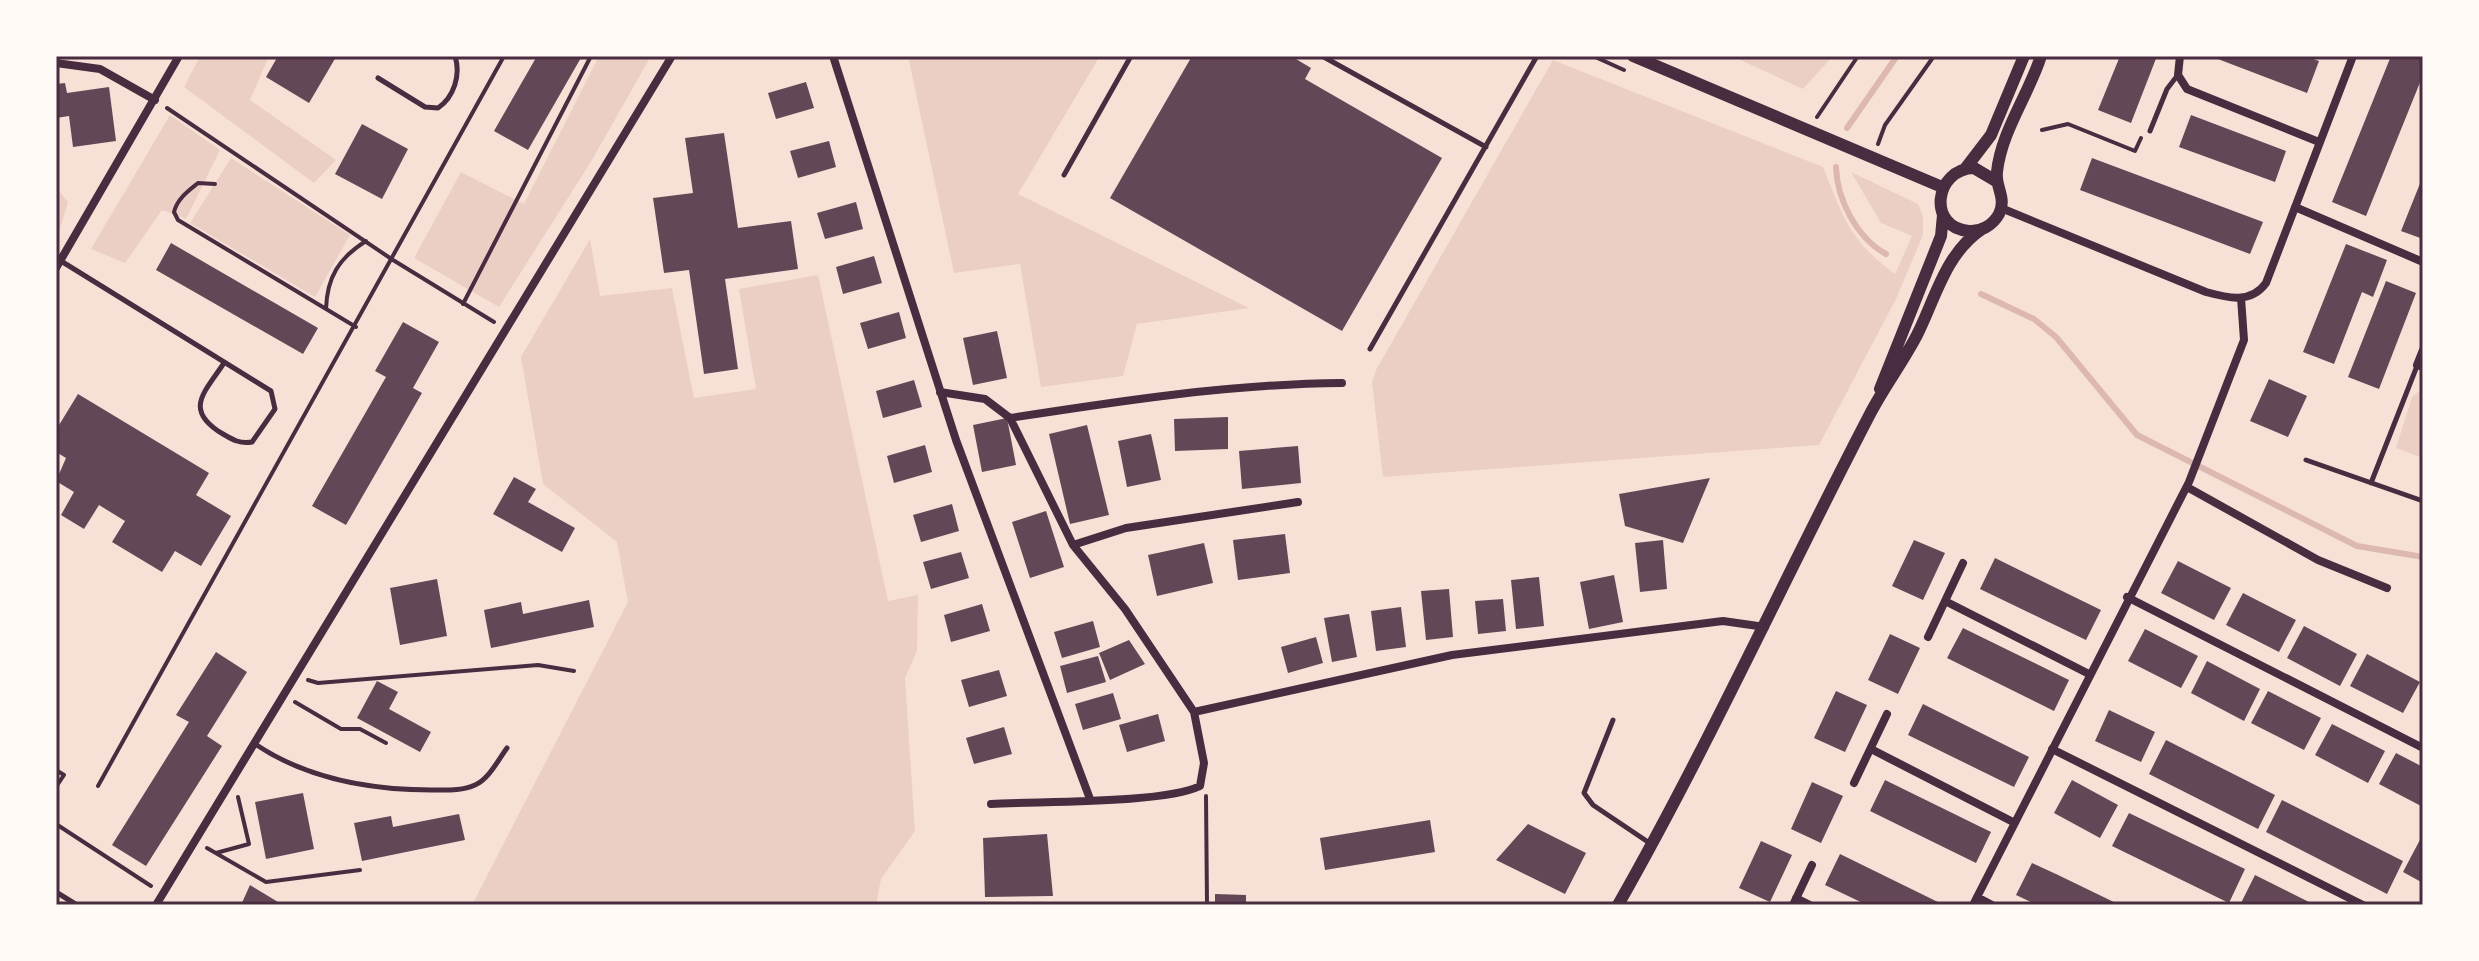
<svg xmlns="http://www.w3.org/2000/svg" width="2479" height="961" font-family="'Alegreya Sans',sans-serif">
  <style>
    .green { fill: #ebcfc5 }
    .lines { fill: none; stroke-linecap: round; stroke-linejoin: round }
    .stream { stroke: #dcb8b0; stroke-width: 6 }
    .building { fill: #644757 }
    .path { stroke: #4a2c40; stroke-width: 4 }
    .service { stroke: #4a2c40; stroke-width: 5 }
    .minor { stroke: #4a2c40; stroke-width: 8 }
    .tertiary { stroke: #4a2c40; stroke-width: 12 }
    .neatline { fill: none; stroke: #4a2c40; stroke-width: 3 }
  </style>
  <rect width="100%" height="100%" fill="#f7e1d7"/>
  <!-- green -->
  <path class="green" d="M200,56H269L250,100L336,160L314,183L184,87Z
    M599,56H651L592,160L499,307L414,258L461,172L524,204Z
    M908,56H1100L1018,194L1249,308L1137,324L1123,376L1041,387L1020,264L954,273Z
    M1732,56H1833L1803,89Z
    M1553,60L1823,167C1843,217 1850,241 1895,274L1912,236L1881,223L1851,172L1918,204L1923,216V235L1896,299L1819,445L1383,477L1372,382L1376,370Z
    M170,115L220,150L186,219L162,210L125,263L91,249Z
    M231,158L350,235L315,297L190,223Z
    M56,187L68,202L58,236H56Z
    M590,239L600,296L672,288L694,398L756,389L739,289L818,275L888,601L918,595L917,651L905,678L915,831L881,879L876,905H472L628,602L617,542L543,484L521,357Z
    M2423,388V458L2396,448L2412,397Z"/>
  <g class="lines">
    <!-- stream -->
    <path class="stream" d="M1847,128L1897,56
      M1836,167C1837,200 1857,238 1886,254
      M1981,294L2034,319L2056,337L2137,435L2357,546L2423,557"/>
  </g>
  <!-- building -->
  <path class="building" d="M278,56H334L336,57L309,103L266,77Z
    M537,56H582L528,150L494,131Z
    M1192,56H1291L1311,68L1305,79L1442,158L1342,331L1110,198Z
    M2120,56H2157L2131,123L2098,110Z
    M2210,56H2305L2319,61L2307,93Z
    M2391,56H2423V75L2366,216L2332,202Z
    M806,82L814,108L776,119L768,93Z
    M65,83L67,93L109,87L116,141L73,147L69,116L56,118V84Z
    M2191,115L2286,151L2275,182L2179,147Z
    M362,124L408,149L382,199L335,174Z
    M724,133L738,228L791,221L798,269L725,279L738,369L704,374L689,270L664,273L653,198L693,193L685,138Z
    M829,141L836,167L798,178L790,151Z
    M2092,158L2263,222L2250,254L2080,190Z
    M2423,176V239L2401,231Z
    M856,202L863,229L825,239L817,213Z
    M171,243L318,328L303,354L156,270Z
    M2346,244L2387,260L2373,297L2362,292L2334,364L2303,352Z
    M874,256L882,283L843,294L836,267Z
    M2386,281L2416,293L2379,389L2348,377Z
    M899,312L906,338L868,349L860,323Z
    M403,322L439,342L413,388L422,393L346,525L312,506L386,377L375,371Z
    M997,331L1007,378L973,385L963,338Z
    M2269,379L2307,396L2288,437L2250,421Z
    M914,380L922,407L883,418L876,391Z
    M78,394L209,473L196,495L231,516L201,566L175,551L162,572L112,542L125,521L99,505L84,529L61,515L74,492L56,481L66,458L56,452V430Z
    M1228,417V449L1175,451L1174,419Z
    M1007,418L1016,465L982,472L973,425Z
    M1087,425L1109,515L1070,524L1049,434Z
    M1151,434L1161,480L1127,487L1118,441Z
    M925,445L932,472L894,483L887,456Z
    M1298,446L1301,483L1242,489L1239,451Z
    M514,477L536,489L528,502L575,528L562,552L493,514Z
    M1710,478L1683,543L1625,526L1619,494Z
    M952,504L959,531L921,542L913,515Z
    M1046,511L1064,567L1030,578L1012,522Z
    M1285,534L1290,573L1238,580L1233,540Z
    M1663,540L1667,589L1640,592L1635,543Z
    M1914,540L1945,553L1923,600L1892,586Z
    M1204,543L1213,583L1157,596L1148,555Z
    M961,552L969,578L931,589L923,562Z
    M1995,558L2101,610L2086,640L1980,589Z
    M2178,561L2231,588L2214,620L2161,593Z
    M1614,575L1623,622L1589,629L1580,582Z
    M1539,577L1544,626L1516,629L1511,580Z
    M437,579L447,636L400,645L390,588Z
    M1449,589L1453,637L1426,640L1421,591Z
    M2243,593L2296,620L2279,652L2226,625Z
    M1503,599L1506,631L1478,634L1475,601Z
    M589,600L594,627L491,648L484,610L521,602L523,614Z
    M982,604L990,631L951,642L944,615Z
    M1401,607L1406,647L1376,651L1371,611Z
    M1349,614L1357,657L1332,662L1324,618Z
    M1093,621L1100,647L1062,658L1054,632Z
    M2304,626L2357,654L2340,686L2287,658Z
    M1963,628L2069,680L2054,711L1947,658Z
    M2145,629L2198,656L2181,688L2128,661Z
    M1890,634L1920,648L1898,694L1868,680Z
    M1316,637L1323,663L1288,673L1281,647Z
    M1129,640L1145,664L1110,680L1099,653Z
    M216,652L247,672L207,736L222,746L146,866L112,845L189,722L176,715Z
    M2367,654L2420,682L2403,713L2350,686Z
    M1098,656L1106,682L1067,693L1060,666Z
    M2207,661L2260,689L2244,721L2191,693Z
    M999,670L1007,696L969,707L961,680Z
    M377,681L398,692L389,709L431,732L420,752L357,718Z
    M1836,691L1867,705L1845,752L1814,738Z
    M2268,691L2321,718L2304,750L2251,723Z
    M1113,693L1121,719L1083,730L1075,704Z
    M1923,704L2029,757L2014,787L1908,735Z
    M2109,710L2155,732L2141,762L2095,741Z
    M1158,714L1165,741L1127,752L1119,725Z
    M2332,724L2385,751L2368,783L2315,755Z
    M1004,727L1012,754L974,764L966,738Z
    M2166,740L2275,795L2258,829L2149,774Z
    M2396,753L2423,767V807L2379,784Z
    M1885,780L1991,832L1976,863L1870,811Z
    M2072,780L2118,805L2100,838L2054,813Z
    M1812,782L1843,796L1821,843L1791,829Z
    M303,793L314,849L266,859L255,802Z
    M2282,800L2403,861L2387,894L2266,832Z
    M2129,813L2245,869L2229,903L2112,846Z
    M459,814L465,840L362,861L354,823L391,816L393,827Z
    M1430,820L1435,852L1325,870L1320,838Z
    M1528,824L1586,853L1565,894L1496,860Z
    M1047,834L1053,896L985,897L983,838Z
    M2423,834V883L2403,872Z
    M1761,841L1792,855L1770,902L1739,888Z
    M1840,854L1944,905H1867L1825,885Z
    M2032,863L2056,874L2120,905H2037L2016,895Z
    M2255,875L2315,905H2240Z
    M250,885L278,902L277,905H241Z
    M1215,894L1246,895V905H1215Z"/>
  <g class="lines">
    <!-- path -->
    <path class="path" d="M1593,56L1624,70
      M167,108L393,260L494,322
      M1817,117L1858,56
      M2042,130L2068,124L2135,151L2141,138
      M1878,144L1885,125L1934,56
      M215,184L198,183C188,191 177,199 174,212L178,220L356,327
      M463,304L591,56
      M326,309C327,277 339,258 366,241
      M308,680L318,683L538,665L574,671
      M295,702L341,729H360L386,743
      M56,770L64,775L56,787
      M98,786L504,56
      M1206,796L1207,905
      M56,824L151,886
      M207,848L266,882L360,870
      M216,853L249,844L238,797"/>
    <!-- service -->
    <path class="service" d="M1322,56L1486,147
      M378,78L425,107L438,108C454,97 461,75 455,56
      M2150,131L2167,89L2177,76
      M1064,175L1131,56
      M61,261L271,391L275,409L252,442C240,444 233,440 223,434C183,410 204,393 224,363
      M1370,349L1537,56
      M2306,460L2423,501
      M2371,483L2417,366
      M1613,720L1584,793L1593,805L1651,844
      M255,744C307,779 371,790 432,790C447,790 462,791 475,785C489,779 498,760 507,748
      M56,892L77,905"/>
    <!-- minor -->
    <path class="minor" d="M833,56L956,440L1090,799
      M2180,56L2178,75L2187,89L2319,142
      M56,63L100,69L155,100
      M2295,207L2423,262
      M2001,208L2206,292C2228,298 2251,304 2266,283L2353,56
      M56,268L179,56
      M2423,350L2417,365L2423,367
      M940,392L985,399L1010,418
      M2187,487L2318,560L2387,588
      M1073,545L1010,418C1120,401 1230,384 1342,383
      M2127,597L2423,748
      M1945,601L2089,674
      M1928,637L1963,563
      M1194,712L1452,655L1723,621L1765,627
      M1871,749L2015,823
      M2052,749L2363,905
      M1854,783L1887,714
      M991,804C1038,801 1163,804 1200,786L1204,763L1194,712L1125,609L1073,545L1126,528L1298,502
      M1977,897L1992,905
      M1796,898L1810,905
      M156,905L672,56
      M1793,905L1812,865
      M1973,905L2189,482L2244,340L2241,298"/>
    <!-- tertiary -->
    <path class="tertiary" d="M1633,56L1942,187
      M1965,169L1991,135L2024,56
      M1996,181L1974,168C1934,169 1927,228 1969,231C1981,232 1993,225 1999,214C2007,198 1995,187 1997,172C2001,132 2029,94 2041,56
      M1880,389L1941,236L1943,215
      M1618,905C1709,745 1785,577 1870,414C1884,387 1903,362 1917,335C1936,297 1945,254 1982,229"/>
  </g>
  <!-- border -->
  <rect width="2479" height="961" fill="none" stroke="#fffaf5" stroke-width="116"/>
  <rect x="58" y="58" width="2363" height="845" class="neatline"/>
</svg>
